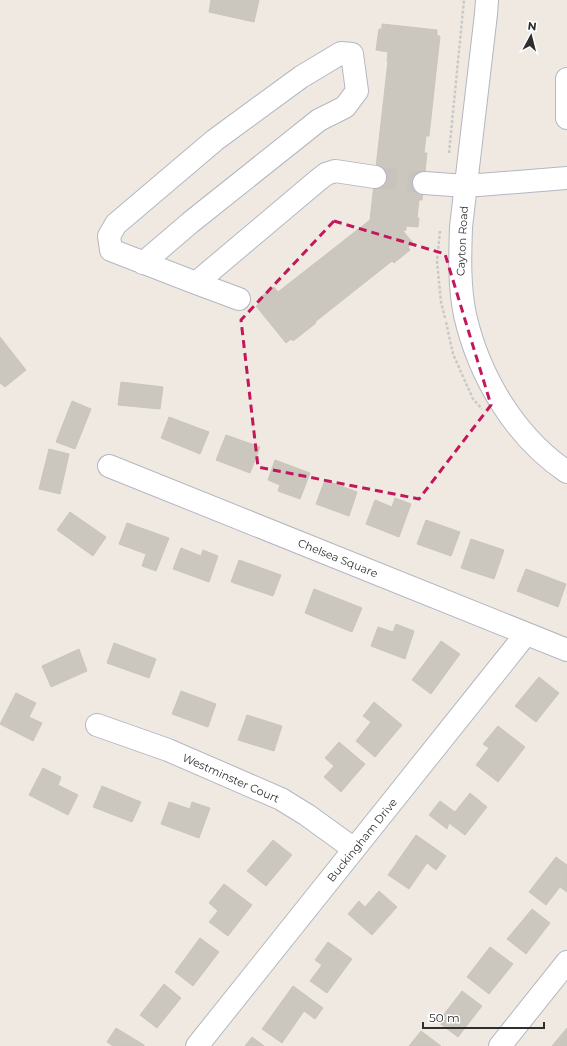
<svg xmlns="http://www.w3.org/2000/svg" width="567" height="1046" font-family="Montserrat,sans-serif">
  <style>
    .building { fill: #cbc7bf; stroke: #cbc5ba }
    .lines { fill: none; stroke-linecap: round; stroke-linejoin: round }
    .minor-tunnel { stroke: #c8c4bd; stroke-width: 22; stroke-dasharray: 22 11; stroke-linecap: butt }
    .minor-casing { stroke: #b4b7c1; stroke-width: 24 }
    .path { stroke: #c9c9c9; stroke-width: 2.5; stroke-dasharray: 3 2; stroke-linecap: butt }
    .minor { stroke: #fff; stroke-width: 22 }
    .marked { fill: none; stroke: #c2185b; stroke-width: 3; stroke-dasharray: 8 5; stroke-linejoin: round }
    .labels { text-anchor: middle; stroke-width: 3; stroke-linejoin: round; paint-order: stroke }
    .street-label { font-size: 11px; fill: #2e2e2e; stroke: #fff }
  </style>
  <rect width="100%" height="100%" fill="#efe9e1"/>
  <!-- building -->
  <path class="building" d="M211,0H259L254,22L209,12Z
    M382,24L437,30V36H440L429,136H426L424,153H427L422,200H419L417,218H419L418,227L406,226V230L403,231L413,243L408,247L410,250L394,263L392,261L315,322L316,323L293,341L291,339L286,343L256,306L261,303L258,299L274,287L278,292L370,220L388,61H387L388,52L376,50L379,29H382Z
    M0,337L26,370L5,387L0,383Z
    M121,382L163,387L160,409L118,405Z
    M72,401L91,409L75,449L56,442Z
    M169,417L209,432L200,454L161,438Z
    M226,435L260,447L250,473L216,460Z
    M49,449L69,454L60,494L39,489Z
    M275,460L310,473L300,499L278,491L280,485L268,480Z
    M325,480L357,492L349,516L316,504Z
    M395,498L411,504L399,537L366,524L375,500L392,507Z
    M70,512L106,537L93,556L57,530Z
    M426,520L460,532L451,556L417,544Z
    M127,523L169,538L156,571L142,566L146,554L119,544Z
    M471,539L504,550L494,579L461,568Z
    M181,548L201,556L203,550L218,556L209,582L173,569Z
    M239,560L281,575L273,596L231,582Z
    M526,569L566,584L558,607L517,591Z
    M314,589L362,608L352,632L305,613Z
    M396,624L414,631L405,659L371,646L378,627L393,632Z
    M441,641L460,654L431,694L412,680Z
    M114,643L156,659L149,678L107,663Z
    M79,649L87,671L51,687L42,666Z
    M539,677L559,693L536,722L515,706Z
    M181,691L216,704L208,727L172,714Z
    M16,693L36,703L29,717L42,723L33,741L0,724Z
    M374,702L402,725L375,757L356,741L371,722L363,716Z
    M247,715L282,726L274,751L238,740Z
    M498,726L525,747L498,782L476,765L489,748L483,744Z
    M339,742L365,764L341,792L324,777L334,766L325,758Z
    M43,768L61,777L58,785L78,795L68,815L29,795Z
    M102,786L141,802L132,822L93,807Z
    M470,793L487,807L465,835L449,823L447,829L429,815L440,801L455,812Z
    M169,802L190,809L192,802L210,808L199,838L161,824Z
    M416,835L446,856L436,870L427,863L409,889L388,875Z
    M273,840L292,855L266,886L247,871Z
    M556,857L567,865V892L560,887L546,905L529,892Z
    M224,884L252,905L228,936L209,922L218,911L209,903Z
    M379,891L397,907L372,935L348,914L359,901L365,907Z
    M532,909L550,923L526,954L507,939Z
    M200,938L219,952L193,986L175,972Z
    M328,942L352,959L327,993L310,981L322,965L315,960Z
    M490,947L513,964L489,994L467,977Z
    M164,984L181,998L157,1028L140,1015Z
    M293,986L323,1008L315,1019L304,1011L282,1043L262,1029Z
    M462,991L482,1006L458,1037L438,1022Z
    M116,1028L144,1045V1046H113L107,1042Z
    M567,1028V1046H552Z
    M421,1031L441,1046H409Z
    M252,1037L264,1046H245Z"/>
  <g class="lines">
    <!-- minor-tunnel -->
    <path class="minor-tunnel" d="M375,177L424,183"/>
    <!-- minor casing -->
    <g class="minor-casing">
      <path id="minor" d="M487,0L486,14L461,227C460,256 459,286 465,315C479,376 514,436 567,472
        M567,79V118
        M424,183L466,186L567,178
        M143,263L191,222L319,120L345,107L357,91L352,54L341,53L301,77L215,140L116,224L109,236L111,250L196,283L317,181L326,174L335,171L375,177
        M196,283L239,299
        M109,466L567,650
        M97,725L168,750L281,799L307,815L354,849
        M197,1046L526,634
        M500,1046L567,962"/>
    </g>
    <!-- path -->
    <path class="path" d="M449,153L464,0
      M440,231L437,261L441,302L445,318
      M446,322L453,354L473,399L482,409"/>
    <!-- minor -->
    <use href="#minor" class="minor"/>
  </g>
  <!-- marked area -->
  <path class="marked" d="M334,221L445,254L491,405L419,499L258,467L241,320Z"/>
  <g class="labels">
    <!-- street labels -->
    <g class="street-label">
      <text transform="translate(462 241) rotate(-87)" y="4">Cayton Road</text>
      <text transform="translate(338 558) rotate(22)" y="4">Chelsea Square</text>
      <text transform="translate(231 778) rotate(24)" y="4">Westminster Court</text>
      <text transform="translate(362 840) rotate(-51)" y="4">Buckingham Drive</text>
    </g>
  </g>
  <!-- north arrow -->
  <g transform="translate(531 36) rotate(7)" stroke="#ffffff" stroke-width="3" paint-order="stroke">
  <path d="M0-3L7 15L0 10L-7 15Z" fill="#2e2e2e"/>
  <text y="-6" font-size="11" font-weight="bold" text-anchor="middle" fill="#2e2e2e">N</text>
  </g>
  <!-- scale -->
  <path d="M423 1022v6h121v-6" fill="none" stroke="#2e2e2e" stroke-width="2"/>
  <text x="429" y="1022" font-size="12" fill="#2e2e2e" stroke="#ffffff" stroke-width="3" paint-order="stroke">50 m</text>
</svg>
